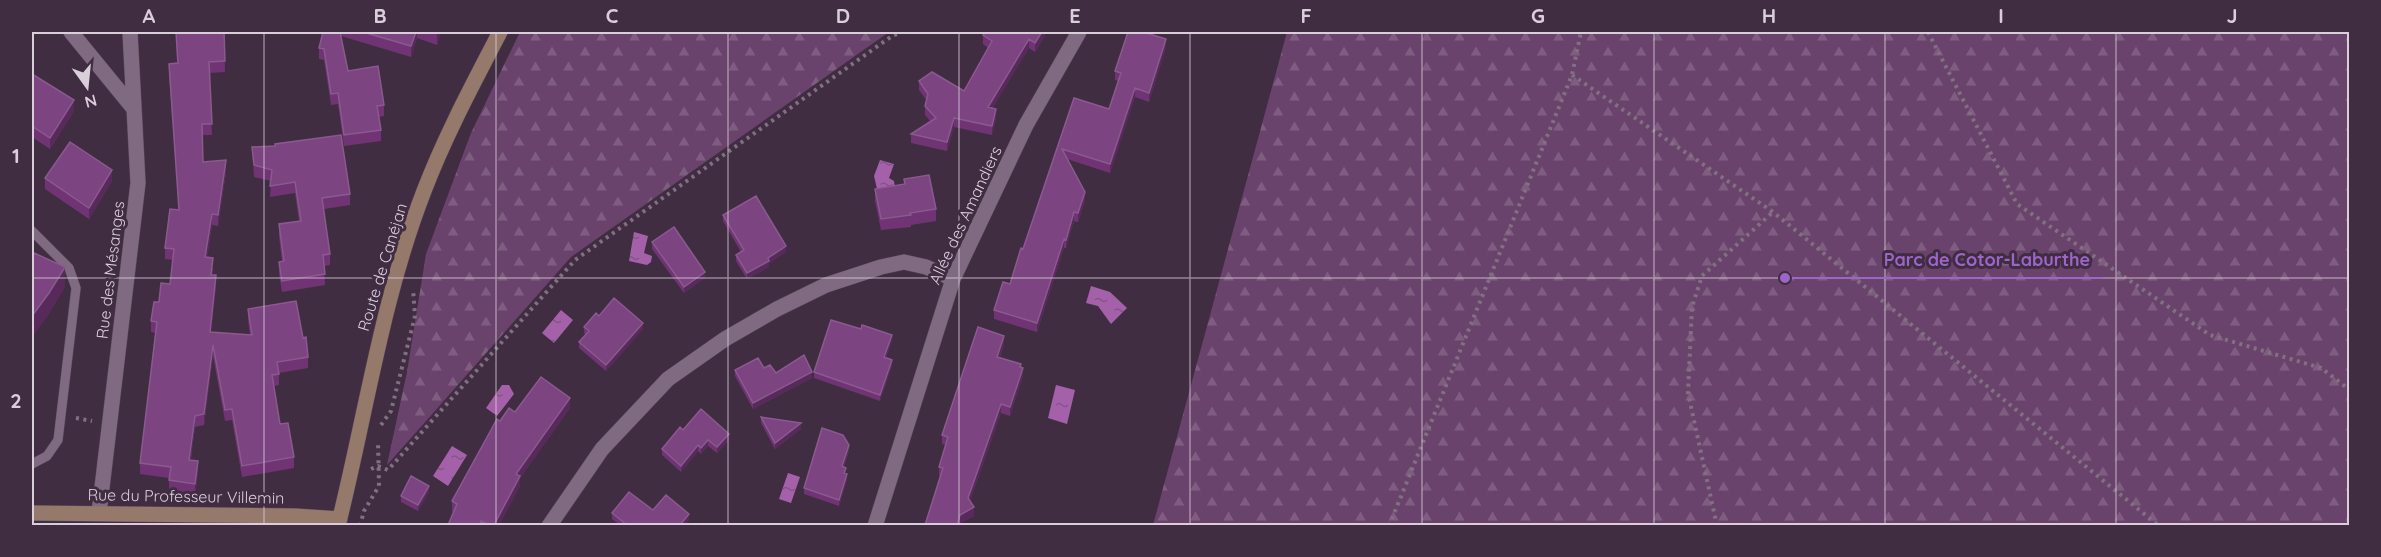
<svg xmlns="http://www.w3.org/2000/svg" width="2381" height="557" font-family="Quicksand,sans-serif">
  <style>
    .forest { fill: url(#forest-firs) }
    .water { fill: url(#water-ripples) }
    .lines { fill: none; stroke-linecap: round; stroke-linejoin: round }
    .lane-casing { stroke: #59495a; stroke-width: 10 }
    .street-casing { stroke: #59495a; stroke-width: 16 }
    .secondary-casing { stroke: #59495a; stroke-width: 16 }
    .path { stroke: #817082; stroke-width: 4; stroke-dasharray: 3 4.5; stroke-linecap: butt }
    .lane { stroke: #806a82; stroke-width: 9 }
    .street { stroke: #806a82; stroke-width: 15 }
    .secondary { stroke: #95796b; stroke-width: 15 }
    .wall { fill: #703475 }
    .shaded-wall { fill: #582a5c }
    .building { fill: #7c4480; stroke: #8a5a8e; stroke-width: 1.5 }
    .grid { fill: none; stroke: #dbcedb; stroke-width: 1.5; stroke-opacity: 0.55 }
    .labels { text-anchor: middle; stroke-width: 6; stroke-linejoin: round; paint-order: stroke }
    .street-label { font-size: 16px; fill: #dbcedb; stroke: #412d42 }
    .leader { fill: none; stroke: #9d65c9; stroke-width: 2 }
    .callout-dot { fill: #9d65c9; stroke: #412d42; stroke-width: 2 }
    .callout-label { font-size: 18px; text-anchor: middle; font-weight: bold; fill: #9d65c9; stroke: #412d42; stroke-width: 6; stroke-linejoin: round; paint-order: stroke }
    .neatline { fill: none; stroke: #dbcedb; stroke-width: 2 }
    .grid-label { font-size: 20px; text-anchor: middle; font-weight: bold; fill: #dbcedb }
  </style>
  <defs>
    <pattern id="forest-firs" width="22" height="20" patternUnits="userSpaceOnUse" patternTransform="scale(1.5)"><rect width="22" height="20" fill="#6a436d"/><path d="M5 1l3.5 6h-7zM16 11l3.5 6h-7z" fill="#7f5d81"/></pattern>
    <pattern id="water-ripples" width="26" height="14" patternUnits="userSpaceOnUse" patternTransform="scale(1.5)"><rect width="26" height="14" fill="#a461a9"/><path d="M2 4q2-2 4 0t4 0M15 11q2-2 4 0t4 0" fill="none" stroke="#825585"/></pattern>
  </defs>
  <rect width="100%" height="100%" fill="#412d42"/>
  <!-- forest -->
  <path class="forest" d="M520,32H889L571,257L387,465L407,372L426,254L471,133Z
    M1287,32H2349V525H1153Z"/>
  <!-- water -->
  <path class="water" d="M880,160L894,164L889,178L894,181L895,189L878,193L874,176Z
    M634,232L648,236L644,253L652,256L651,262L647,265L629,261Z
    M1091,286L1110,292L1127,308L1111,324L1098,306L1086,303Z
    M561,310L573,320L554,343L542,333Z
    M502,385H509L514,394L497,416L486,408Z
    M1056,385L1075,390L1067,424L1048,418Z
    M452,446L467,455L448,486L433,476Z
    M788,473L800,477L791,503L779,499Z"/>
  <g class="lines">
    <!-- lane casing -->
    <g class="lane-casing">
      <path id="lane" d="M32,231L69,268L76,288L58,440L47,456L32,464"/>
    </g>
    <!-- street casing -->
    <g class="street-casing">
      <path id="street" d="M71,32L134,109
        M99,513L138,183L130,32
        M549,526L602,449L668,379L725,339L777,309L826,285L881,267L904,262L926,267L953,279
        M875,526L953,279L1026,125L1079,32"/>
    </g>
    <!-- secondary casing -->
    <g class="secondary-casing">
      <path id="secondary" d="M32,513L295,516L340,519
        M338,526C366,414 382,299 424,191C445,136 473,84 500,32"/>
    </g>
    <!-- path -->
    <path class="path" d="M1928,32L2017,204L2210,335L2321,368L2350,390
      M1572,75L1773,212L2159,526
      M76,418L92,421
      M381,425L391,411L415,316L413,289
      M371,469L378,466L388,470L575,260L892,36L902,32
      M360,526L364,511L379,486L378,441
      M1389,526L1572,75L1581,32
      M1717,526L1688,393L1692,307L1702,276L1773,212"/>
    <!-- lane -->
    <use href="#lane" class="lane"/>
    <!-- street -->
    <use href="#street" class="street"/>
    <!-- secondary -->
    <use href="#secondary" class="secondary"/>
  </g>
  <!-- wall -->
  <path class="wall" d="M176,32H224L225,72L209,73L212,135H202L203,162L226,172L218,226L212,225L207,258L213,269L212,275L216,286L211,332L250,335L248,320V309L303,338L308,357V368L279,373V385L274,386L280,424L294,457V468L242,477L232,420L225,421L213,356L204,425L195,427L193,442L191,460L198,472L195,495L169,492V478L140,474V463L155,333L151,332V321L159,302L170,284L173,260L165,259V248L179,210L169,75V64L177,63Z
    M323,32H441L437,45L417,38L411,57L341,36L348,71L384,105V116L379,117L381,130V141L344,146L338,104L331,105L324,60L319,59V48Z
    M1045,32V36L1035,52L1029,48L992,108L996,118L992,135L954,127L947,151L911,143V134L931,122L925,115V106L927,101L919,90V81L964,91L988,48L983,44V35Z
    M1166,47L1149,102L1135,97L1110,173L1067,159L1085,201L1078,222L1074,221L1066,248H1064L1037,332L994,319V310L1010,284L1023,249L1074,98L1109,109L1118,81L1115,80V71Z
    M32,74L74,111L50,149L32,137Z
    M252,147L350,194V205L324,209L330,254V265L324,266L325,285L282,292L279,274V262H282L279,236V224L299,221L295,193L270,197L271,181L254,177Z
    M45,178L112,181L89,219L45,189Z
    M904,179L936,209V221L911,225V227L881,230L875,201V189L904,184Z
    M723,215L786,252L769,263V267L747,279L736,261V255L741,252L723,221Z
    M652,242L705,278L684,293L652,249Z
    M599,316L643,329L606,371L579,348V342L586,335L584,333V327Z
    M892,341L886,358L892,366L880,401L814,378V372Z
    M1004,344L1000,357L1021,367L1023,376L1010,416L1001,413L970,501L974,516L960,523L939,475V467L946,445L942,444V435Z
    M764,368L776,373L812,378L753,409L735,376V370Z
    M570,408L520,478V486L499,525H448L453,512L452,511V501L500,421L515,412Z
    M761,417L801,429L775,449L761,423Z
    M683,430L729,440L717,453L708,446L701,454L698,451L681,472L662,455V449Z
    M849,451L844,467L847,480L839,506L804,494V488Z
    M429,492L418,511L401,502V496Z
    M653,510L689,520L685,525H620L612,519V513Z"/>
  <!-- shaded-wall -->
  <path class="shaded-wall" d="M416,32H417V38L411,57V46Z
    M438,32H441L437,45V34Z
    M1042,32H1045V36L1035,52V43Z
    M1029,39V48L988,116V107Z
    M1166,39V47L1149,102V93Z
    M33,42V53L32,55V44Z
    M1135,88V97L1110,173V164Z
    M74,100V111L50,149V138Z
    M996,109V118L992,135V126Z
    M954,118V127L947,151V142Z
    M226,160V172L218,226V215Z
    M112,170V181L89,219V208Z
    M1085,192V201L1078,222V213Z
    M1074,212V221L1066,248V240Z
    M212,214V225L205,269V257Z
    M1064,239V248L1037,332V323Z
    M786,246V252L769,263V267L747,279V273L768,258Z
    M65,267V287L49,314L32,337V316Z
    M705,272V278L684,293V287Z
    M216,275V286L210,343V332Z
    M643,323V329L606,371V365Z
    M892,335V341L884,363V357Z
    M1004,336V344L997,365V357Z
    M213,345V356L204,425V414Z
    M892,360V366L880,401V395Z
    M1021,364V372L1023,368V376L1010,416V407Z
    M812,372V378L753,409V403Z
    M570,398V408L520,478V486L499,525H494L516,474Z
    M1001,404V413L968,507V498Z
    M195,416V427L189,471V460Z
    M801,423V429L775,449V443Z
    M729,434V440L717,453V447Z
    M708,440V446L701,454V448Z
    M698,445V451L681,472V466Z
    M849,445V451L842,472V466Z
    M198,461V472L195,495V484Z
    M847,474V480L839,506V500Z
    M429,486V492L418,511V505Z
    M974,507V516L960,523V525H957L960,515Z
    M689,514V520L685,525H680Z"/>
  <!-- building -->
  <path class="building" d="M176,32H224L225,61L209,62L212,124H202L203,162L226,160L218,215L212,214L205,257L213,258L211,275H216L210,332L252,335L248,309L296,301L303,338L306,337L308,357L277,362L279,374L272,375L280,424L288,423L294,457L242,466L232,409L225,410L213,345L204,414L195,416L193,431L189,460L198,461L195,484L169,480L171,467L140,463L157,322L151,321L154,302H159L161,283L170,284L174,249L165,248L170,209L179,210L169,64L178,63Z
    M323,32H340L348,71L378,66L384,105L377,106L381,130L344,135L338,93L331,94L324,49L319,48Z
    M363,32H416L411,46Z
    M985,32H1042L1035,43L1029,39L988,107L996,109L992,126L954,118L947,142L911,134L936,118L925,106L928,94L919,81L932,72L964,91L992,41L983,35Z
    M1128,32H1143L1166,39L1149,93L1135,88L1110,164L1062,149L1085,192L1078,213L1074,212L1066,240L1064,239L1037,323L994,310L1003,282L1010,284L1021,248L1023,249L1074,98L1109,109L1121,73L1115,71Z
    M32,74L74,100L50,138L32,126Z
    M341,135L350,194L322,198L330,254L323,255L325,274L282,281L279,262L284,261L279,224L301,221L295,182L270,186L272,170L254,165L252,147L275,146V144Z
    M70,142L112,170L89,208L45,178Z
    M929,175L936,209L910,213L911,215L881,219L875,189L905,184L904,179Z
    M756,196L786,246L768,258L769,261L747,273L736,255L744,250L723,215Z
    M674,227L705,272L684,287L652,242Z
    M34,253L65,267L49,293L32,316V258Z
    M614,298L643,323L606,365L579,342L589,331L584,327L596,313L599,316Z
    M831,320L861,329L862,325L892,335L884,357L892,360L880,395L814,372Z
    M978,327L1004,336L997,357L1021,364L1020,367L1023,368L1010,407L1001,404L968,498L974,507L960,515L957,525H925L943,468L939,467L948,437L942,435Z
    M804,355L812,372L753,403L735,370L758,358L764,368L770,365L776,373Z
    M541,377L570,398L516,474L520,476L494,525H490L481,521L480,525H448L457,504L452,501L497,419L500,421L509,408L515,412Z
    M701,409L729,434L717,447L708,440L701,448L698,445L681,466L662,449L680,427L683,430Z
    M761,417L801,423L775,443Z
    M822,428L843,435L849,445L842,466L846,468L844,473L847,474L839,500L804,488Z
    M411,476L429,486L418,505L401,496Z
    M629,492L653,510L666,495L689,514L680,525H627L612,513Z"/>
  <!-- grid -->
  <path class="grid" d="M264,32V526M496,32V526M728,32V526M959,32V526M1190,32V526M1422,32V526M1654,32V526M1885,32V526M2116,32V526M32,278H2350"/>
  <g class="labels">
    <!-- street labels -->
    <g class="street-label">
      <text transform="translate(965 215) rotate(-65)" y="6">Allée des Amandiers</text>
      <text transform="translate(382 267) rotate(-73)" y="6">Route de Canéjan</text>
      <text transform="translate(110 270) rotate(-83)" y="6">Rue des Mésanges</text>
      <text transform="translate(186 496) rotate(1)" y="6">Rue du Professeur Villemin</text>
    </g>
  </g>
  <!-- callouts -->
  <path class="leader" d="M1785 278L1872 278H2103"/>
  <circle class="callout-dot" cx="1785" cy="278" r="6"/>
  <g class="callout-label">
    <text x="1987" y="266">Parc de Cotor-Laburthe</text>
  </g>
  <!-- border -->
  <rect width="2381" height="557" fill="none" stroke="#412d42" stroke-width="66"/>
  <!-- north arrow -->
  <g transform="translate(87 87) rotate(165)" stroke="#412d42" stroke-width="4.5" paint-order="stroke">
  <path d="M0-4.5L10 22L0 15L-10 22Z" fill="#dbcedb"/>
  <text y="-9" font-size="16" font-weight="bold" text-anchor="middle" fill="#dbcedb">N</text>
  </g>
  <rect x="33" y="33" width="2315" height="491" class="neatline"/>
  <g class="grid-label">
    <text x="149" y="23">A</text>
    <text x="380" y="23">B</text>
    <text x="612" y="23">C</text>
    <text x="843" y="23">D</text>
    <text x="1075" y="23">E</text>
    <text x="1306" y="23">F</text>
    <text x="1538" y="23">G</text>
    <text x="1769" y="23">H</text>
    <text x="2001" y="23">I</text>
    <text x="2232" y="23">J</text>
    <text x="16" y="163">1</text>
    <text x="16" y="408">2</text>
  </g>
</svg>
